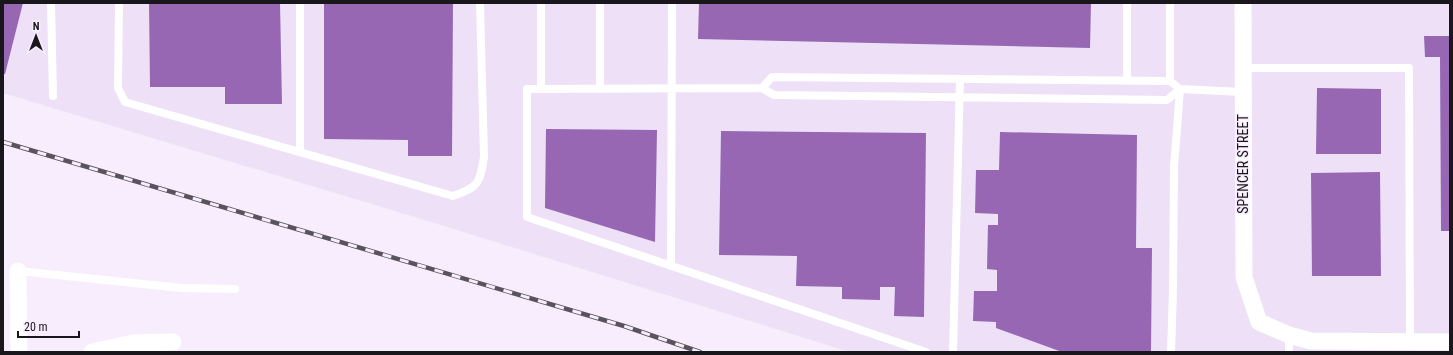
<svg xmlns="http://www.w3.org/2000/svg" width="1453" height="355" font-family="'Roboto Condensed',sans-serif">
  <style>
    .built { fill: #ede0f7 }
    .building { fill: #9767b4 }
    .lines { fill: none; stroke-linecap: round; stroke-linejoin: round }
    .service { stroke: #fff; stroke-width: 8 }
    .minor { stroke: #fff; stroke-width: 17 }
    .rail-casing { stroke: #59545c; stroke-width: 4.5 }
    .rail { stroke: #f7edfd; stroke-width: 3; stroke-dasharray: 9; stroke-linecap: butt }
    .labels { text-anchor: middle; stroke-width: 3; stroke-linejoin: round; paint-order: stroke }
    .street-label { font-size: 14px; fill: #1a171c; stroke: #f7edfd }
  </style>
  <rect width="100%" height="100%" fill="#f7edfd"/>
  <!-- built -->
  <path class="built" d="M3,3H1450V352H850L415,217L3,93Z"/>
  <!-- building -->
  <path class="building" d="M3,3H23L5,74H3Z
    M149,3H280L282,104H225V87H150Z
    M324,3H453L452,156H408V140L324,139Z
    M699,3H1091L1090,48L698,39Z
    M1424,36H1450V231H1441L1440,57H1425Z
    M1317,88L1381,89V154H1316Z
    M546,129L657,130L655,242L545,208Z
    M721,131L926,133L924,317L894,316L895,287H880V300L842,299V287L796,286L797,256L719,255Z
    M1000,132L1137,135L1136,248H1152L1151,352H1062L996,328V322L973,321L974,291H997V270L987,269L988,225H998V214L975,213L976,170H999Z
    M1380,172L1381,276H1312L1311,173Z"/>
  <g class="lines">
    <!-- service -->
    <path class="service" d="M51,3L53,96
      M119,3L118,88L125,102L453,196C479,187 480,183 484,157L480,3
      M300,3V152
      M600,3V89
      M1127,3V80
      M1170,3V81
      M1243,68H1409L1410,342
      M772,77L1170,81L1180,89L1167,100L774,95L762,88Z
      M762,88L527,89V217L926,352
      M541,89V3
      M671,266L672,3
      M18,271L182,288L235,289
      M953,352L960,79
      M1171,352L1173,290L1174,167L1180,89L1243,92
      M1289,352V335"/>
    <!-- minor -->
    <path class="minor" d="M1243,3L1244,277L1259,322L1289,335L1311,341L1450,342
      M18,271L19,352
      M92,352L133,343L173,342"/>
    <!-- rail casing -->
    <g class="rail-casing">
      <path id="rail" d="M3,142L624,326L700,352"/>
    </g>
    <!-- rail -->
    <use href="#rail" class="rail"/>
  </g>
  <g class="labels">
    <!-- street labels -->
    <g class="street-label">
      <text transform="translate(1243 164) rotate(-90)" y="5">SPENCER STREET</text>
    </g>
  </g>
  <!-- border -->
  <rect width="1453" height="355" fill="none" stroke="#1a171c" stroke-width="8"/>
  <!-- north arrow -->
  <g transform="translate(36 36)" stroke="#f7edfd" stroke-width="3" paint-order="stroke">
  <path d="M0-3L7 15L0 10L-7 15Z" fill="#1a171c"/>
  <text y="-6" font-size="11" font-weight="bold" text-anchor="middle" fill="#1a171c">N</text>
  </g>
  <!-- scale -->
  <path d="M18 331v6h61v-6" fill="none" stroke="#1a171c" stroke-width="2"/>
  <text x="24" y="331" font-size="12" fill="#1a171c" stroke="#f7edfd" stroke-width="3" paint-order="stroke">20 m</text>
</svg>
